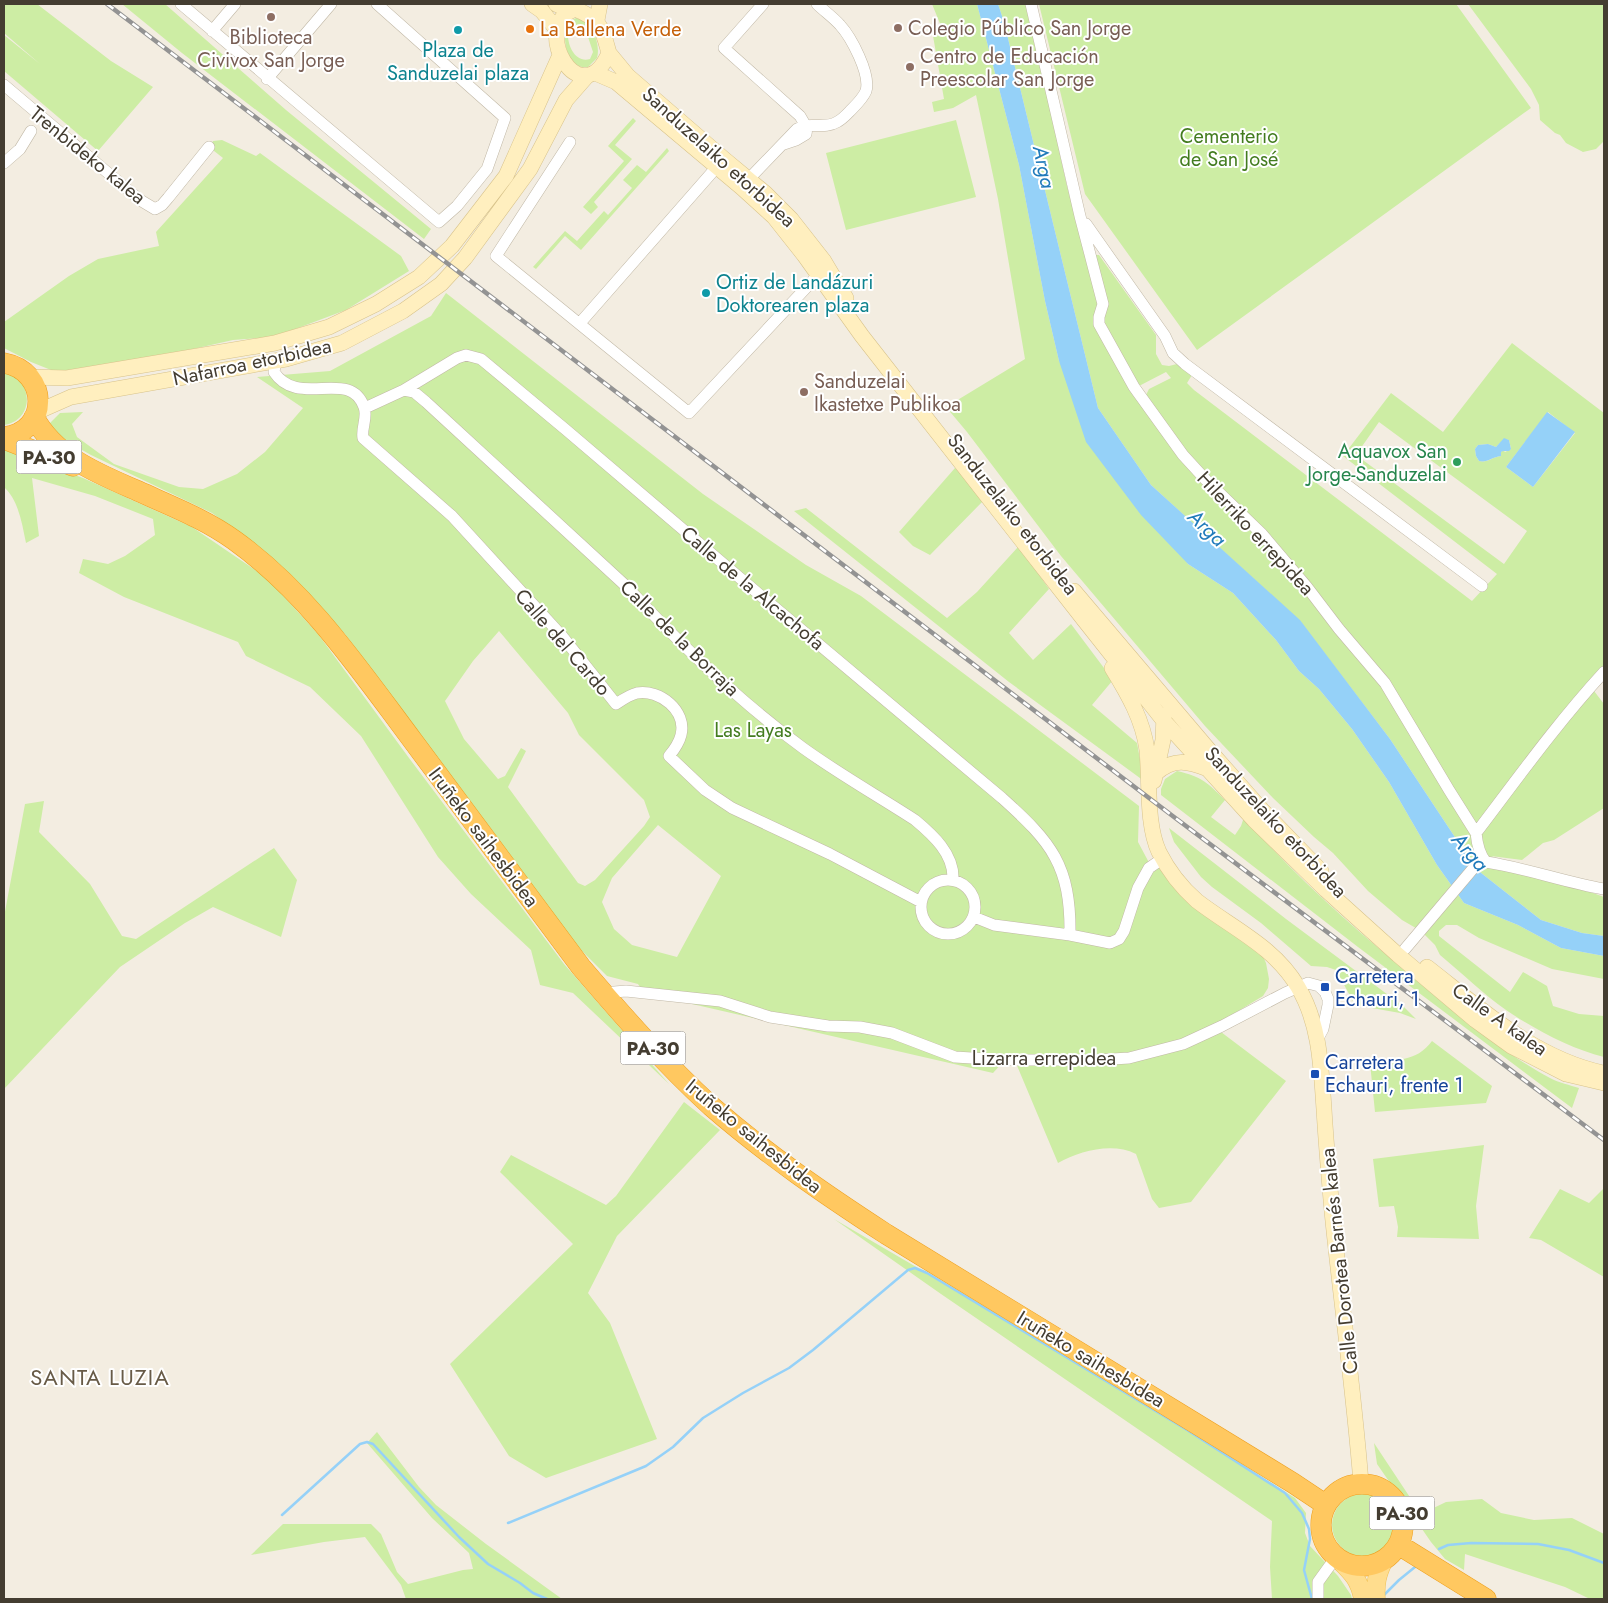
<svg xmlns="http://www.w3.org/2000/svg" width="1608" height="1603" font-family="Jost,sans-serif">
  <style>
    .green { fill: #cdeda4; fill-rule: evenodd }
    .water { fill: #95d1f8 }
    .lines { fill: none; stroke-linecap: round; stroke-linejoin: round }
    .stream { stroke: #95d1f8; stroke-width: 2.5 }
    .street-casing { stroke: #c1b8a6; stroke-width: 12 }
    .secondary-casing { stroke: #d8c38b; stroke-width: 16 }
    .primary-casing { stroke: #f0bf51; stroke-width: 19 }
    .highway-casing { stroke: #eea020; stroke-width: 21 }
    .street { stroke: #fff; stroke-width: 11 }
    .secondary { stroke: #ffefbf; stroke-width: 15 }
    .primary { stroke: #ffdd8e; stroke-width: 18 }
    .highway { stroke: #ffc860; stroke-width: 20 }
    .rail-casing { stroke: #939393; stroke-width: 4.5 }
    .rail { stroke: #fff; stroke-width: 2.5; stroke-dasharray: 8; stroke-linecap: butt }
    .education-dot { fill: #8d6e63; stroke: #fff; stroke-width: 2 }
    .food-dot { fill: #e8710a; stroke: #fff; stroke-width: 2 }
    .culture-dot { fill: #0f9aa8; stroke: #fff; stroke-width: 2 }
    .leisure-dot { fill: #2e9e5b; stroke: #fff; stroke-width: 2 }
    .transit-dot { fill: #1a4fb4; stroke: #fff; stroke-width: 2 }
    .labels { text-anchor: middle; stroke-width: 4; stroke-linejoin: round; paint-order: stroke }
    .shield { fill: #fff; stroke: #7c776f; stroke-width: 1 }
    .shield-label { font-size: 19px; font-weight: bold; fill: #443d31 }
    .education-label { font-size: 20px; fill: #785e54; stroke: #fff; text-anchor: start }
    .food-label { font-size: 20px; fill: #c56008; stroke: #fff; text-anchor: start }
    .culture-label { font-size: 20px; fill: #0d838f; stroke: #fff }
    .park-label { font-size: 20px; fill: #437c1f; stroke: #fff }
    .street-label { font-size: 20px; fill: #443d31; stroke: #fff }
    .leisure-label { font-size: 20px; fill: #27864d; stroke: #fff; text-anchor: end }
    .transit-label { font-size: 20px; fill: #164399; stroke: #fff; text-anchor: start }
    .water-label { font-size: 21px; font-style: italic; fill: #207bbb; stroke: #fff }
    .quarter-label { font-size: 22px; letter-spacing: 1px; fill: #685b47; stroke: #fff }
  </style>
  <rect width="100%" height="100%" fill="#f3ede1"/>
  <!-- green -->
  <path class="green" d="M4,4H37L111,61L153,87L98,151L4,71V35L40,64L4,33Z
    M122,4H165L286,110L431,229L424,239L182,53Z
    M932,4H977L1019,165L1045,301L1059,361L1188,564L1233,593L1276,640L1299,671L1319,689L1352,729L1389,782L1437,865L1464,903L1518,925L1561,948L1604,956V979L1552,969L1479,938L1457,925H1446L1439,931V936L1510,992L1523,972L1547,986L1553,1006L1579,1014L1604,1016V1057C1571,1049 1534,1029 1506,1010C1483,994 1462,973 1440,955L1435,945L1421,931L1402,920L1368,891L1333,853L1314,837L1273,798L1205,726L1061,556L967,432L946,407L1025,359L998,199L976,95L953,108L934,112L932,102L944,99L932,30L941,26Z
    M998,4H1027L1067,186L1100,304L1095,318L1096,323C1117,370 1148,410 1179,451L1186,452L1145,397L1149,389L1171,378L1166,372L1139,386L1137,384L1112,344L1103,325L1102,318L1106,305L1094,259L1095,255H1099L1156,335V354L1162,365L1169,366L1177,364L1192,375L1187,383L1194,390L1472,601L1497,574L1343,456L1391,393L1443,432L1512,343L1604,413V672L1591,687L1604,704V808L1554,840L1543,843L1522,860L1491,856L1604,897V936L1582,933L1541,920L1476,869L1390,739L1300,621L1151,485L1098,408L1004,22ZM1548,412L1575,433L1533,487L1506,467ZM1379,422L1527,531L1504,564L1356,455ZM1504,439L1509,440L1511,449L1505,452L1503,450L1501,452V456C1492,457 1488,463 1479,461L1476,456L1475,449L1478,445L1488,444L1496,447ZM1387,678L1457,799V800L1388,688Z
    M1039,4H1456L1531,108L1197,350L1085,194Z
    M1468,4H1604V141L1596,149L1583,152L1566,143L1560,135L1555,133L1540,120L1539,105L1531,89Z
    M576,18C592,20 601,44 597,58L588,67C565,69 564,41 565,24ZM577,25L585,28L593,52L590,59C573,64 565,39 569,29Z
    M633,118L636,121L615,145L632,159L594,202L598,207L591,214L583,207L624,161L608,146Z
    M956,120L976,197L846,230L826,153Z
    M222,140L256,156L260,153L401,256L409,271L346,310L274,337L233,340L162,356L56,372L31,362L4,348V322L69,276L98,259L159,246L156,232L223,158L209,147L213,141Z
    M667,148L669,151L581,250L565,236L536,269L533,267L565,231L577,241L604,211L608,215L632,188L623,180L637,165L646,172Z
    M446,293L703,494L806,565L861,596L1139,806L1138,842L1154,872L1162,859L1197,900L1256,942L1266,963L1269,979L1268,988L1263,996L1215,1025L1221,1032L1286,1081L1191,1202L1159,1208L1152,1199L1136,1154C1112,1142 1080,1151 1058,1163L1015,1061H1004L993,1073L644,993L638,984L607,976L575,944L497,837L345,634L263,550L212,513L91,455L59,437L49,424L60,413L83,412L72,424L77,437L114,464L179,487L203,489L237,474L265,452L303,408L257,377L330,371L431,316ZM499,631L568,713L579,735L644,800L650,817L644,826L595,880L585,886L578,883L508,787L526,751L521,748L505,776L498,779L464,739L445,701L473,661ZM658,825L721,876L677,957L632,945L614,929L602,902L612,878Z
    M4,373C34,377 35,421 4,425Z
    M4,449L83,478L192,527L267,578L318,634L409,758L564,964L669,1084L573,993L540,985L531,950L471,894L438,857L361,736L310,687L246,656L238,642L124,597L79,573L83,559L108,564L125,556L155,535L153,519L95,496L32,478L39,536L26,543C22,524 19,501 4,487Z
    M955,468L985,499L930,555L913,546L899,532Z
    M806,508L947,618L977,592L1019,546L1049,589L1009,633L1033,660L1071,624L1113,680L1092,705L1137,743L1144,781L1009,682L794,511Z
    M1177,771C1202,777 1207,782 1225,800L1211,817L1235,835L1241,826L1244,817C1297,880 1359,932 1421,984C1460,1016 1506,1055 1550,1078C1559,1083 1570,1085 1579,1088L1572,1108L1358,947L1161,795V789L1165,779Z
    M44,801L39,832L90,884L122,936L136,939L274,848L297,880L281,937L213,907L185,923L120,967L4,1089V917L25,804Z
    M1169,828L1286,919L1403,1006L1416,1019L1400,1013L1355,1005L1336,970L1327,967L1311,966L1261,923L1212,887L1201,877L1174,842Z
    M1432,1041L1492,1086L1486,1103L1375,1112L1370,1063C1395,1059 1416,1063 1432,1041Z
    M684,1102L720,1130L617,1236L588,1293L610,1323L657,1439L546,1478L509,1456L450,1364L573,1244L500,1172L511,1155L606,1205L616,1196Z
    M1484,1145L1476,1206L1479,1239L1397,1237L1398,1227L1394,1206L1379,1207L1373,1159Z
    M1604,1188V1277L1541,1240L1529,1238L1560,1189L1589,1203Z
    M834,1219L1057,1349L1295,1498L1306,1513L1305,1533L1310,1546L1338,1576L1351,1595L1352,1599H1272L1270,1567L1272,1521L941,1294Z
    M377,1432L419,1487L436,1505L486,1544L562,1599H406L401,1585L365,1537L324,1542L251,1555L283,1524H371L381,1534L397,1572L408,1584L463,1570L473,1569L469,1553L432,1518L367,1443Z
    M1374,1443L1421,1514L1446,1502L1482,1499L1501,1513L1534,1520L1572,1518L1604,1534V1599H1590L1565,1587L1465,1554L1464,1570L1445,1559L1431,1542L1377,1464Z
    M1332 1525a31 31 0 1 1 62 0a31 31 0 1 1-62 0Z"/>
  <!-- water -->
  <path class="water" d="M977,4H998L1004,22L1098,408L1151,485L1300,620L1390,739L1476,869L1541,920L1582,933L1604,936V956L1561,948L1518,925L1464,903L1437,865L1389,782L1352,729L1319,689L1299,671L1276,640L1233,593L1188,564L1141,515L1086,442L1059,361L1045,301L1019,165Z
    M1547,412L1575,432L1533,487L1506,467Z
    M1504,438L1509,440L1511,449L1509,451H1503L1501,452V456C1492,457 1487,463 1479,461L1476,456L1475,449L1478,445L1488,444L1496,447Z"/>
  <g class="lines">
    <!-- stream -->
    <path class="stream" d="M282,1515L360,1444L367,1442L373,1444L459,1537L488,1564L520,1583L533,1593L547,1599
      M508,1523L646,1466L673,1447L703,1418L743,1393L789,1368L813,1350L908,1270L915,1268L927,1273L1187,1430L1285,1493L1302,1513L1309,1529L1310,1539L1304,1570L1312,1599
      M1439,1549L1448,1545L1471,1543L1538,1544L1569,1550L1604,1563
      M1384,1595L1399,1580L1415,1567"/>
    <!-- street casing -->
    <g class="street-casing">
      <path id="street" d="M181,4L439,222L457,206L487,169L505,118L377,4
        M763,4L724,48L800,116L807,128L806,134L796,140L784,144
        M1031,4L1080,216L1103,304L1099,317V324L1134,387L1183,455L1205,479L1262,534L1307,587L1339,629L1385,683L1449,790L1476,833C1477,843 1479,854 1486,862C1526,868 1564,882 1604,889
        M212,31L235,4
        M267,79L331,4
        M4,85L140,200L155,209L162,205L168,198L209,147
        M570,142L496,256L689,413L818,275
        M4,163L20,149L31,131
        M744,184L797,129C809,121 824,130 837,122C843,119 847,114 852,109C857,104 863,98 866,91C871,74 851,37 840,25C833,17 824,11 817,4
        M1086,224L1165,336L1173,353L1185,364L1482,586
        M580,323L722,161
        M276,360L274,372C298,409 350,367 364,407C368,417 361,428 363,438L452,516L562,636L616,704C622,700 629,695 637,693C660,689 687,711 681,735C679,743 674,750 669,756L705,790L732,808L830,854L921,902
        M404,390L414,392L426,402L627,587C680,644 740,702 803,748C839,774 878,796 915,820C933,835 954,854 953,879
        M365,408L404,390L457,358L466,355L481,359L565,429L760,595L1002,798C1051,842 1071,865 1070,935
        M1476,833C1517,779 1558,722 1604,672
        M921 907a27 27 0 1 1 54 0a27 27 0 1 1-54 0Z
        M974,917L994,925L1070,935L1110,943L1119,939L1124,931L1138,888L1149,868L1162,859
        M1405,949L1482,858
        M603,993L626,991L720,1001L770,1017L828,1026L860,1027L892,1033L955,1057L1004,1060H1096L1129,1058L1183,1044L1222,1026L1285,993L1308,983L1319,986L1325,992L1328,999V1005L1323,1029L1317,1040
        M1318,1599V1582L1336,1557"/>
    </g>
    <!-- secondary casing -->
    <g class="secondary-casing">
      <path id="secondary" d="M532,4L542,11L557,30
        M556,4L570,11
        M575,9C601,19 602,28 609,53C580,117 529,26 575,9Z
        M597,20L600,4
        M609,53L628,76L724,159L765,193L791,219L824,261L846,298
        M595,73L616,82L741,187L774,217L804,255L862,336L1084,620L1164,721L1254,820L1326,890L1398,955L1475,1020L1511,1046L1566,1074L1604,1083
        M30,377L67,378L275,343L329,327L376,304L419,277L452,246L506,176L560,55
        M37,412L71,397L286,359L342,343L403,311L441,284L465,258L530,169L566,100L587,76
        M1074,591L1209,750L1262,810L1321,871
        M1112,668C1128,694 1143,720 1147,750C1150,781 1146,824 1159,852C1168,870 1181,887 1197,901C1232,928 1275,947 1298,987C1320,1024 1321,1067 1324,1109C1326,1143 1329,1177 1332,1211C1341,1302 1354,1392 1361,1483
        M1156,773C1174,758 1187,761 1208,769
        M1154,781L1163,740L1164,715
        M1427,967C1481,1009 1534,1058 1603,1073"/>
    </g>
    <!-- primary casing -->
    <g class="primary-casing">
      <path id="primary" d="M1336,1557C1351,1572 1359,1578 1363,1599
        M1376,1599C1375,1584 1377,1574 1384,1560"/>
    </g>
    <!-- highway casing -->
    <g class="highway-casing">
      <path id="highway" d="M4,363C49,371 50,432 4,437
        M34,417C55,457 99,474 138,491C171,506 205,519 234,540C308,593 359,669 413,741C469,816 525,892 581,967C622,1015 664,1063 711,1106C766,1154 826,1195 886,1234L1293,1483L1326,1505
        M4,439L73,466
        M1321 1525a41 41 0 1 1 82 0a41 41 0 1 1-82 0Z
        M1399,1545L1486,1599"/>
    </g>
    <!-- street -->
    <use href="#street" class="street"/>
    <!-- secondary -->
    <use href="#secondary" class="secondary"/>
    <!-- primary -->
    <use href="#primary" class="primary"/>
    <!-- highway -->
    <use href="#highway" class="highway"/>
    <!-- rail casing -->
    <g class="rail-casing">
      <path id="rail" d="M107,4L1174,817L1604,1140"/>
    </g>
    <!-- rail -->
    <use href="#rail" class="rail"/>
  </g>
  <!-- markers -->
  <g class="education-dot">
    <circle cx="271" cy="17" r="5"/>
    <circle cx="898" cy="28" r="5"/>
    <circle cx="910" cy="67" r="5"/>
    <circle cx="804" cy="392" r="5"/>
  </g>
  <circle class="food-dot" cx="530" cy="29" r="5"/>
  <g class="culture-dot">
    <circle cx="458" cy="30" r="5"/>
    <circle cx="706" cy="293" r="5"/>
  </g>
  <circle class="leisure-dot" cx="1457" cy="462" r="5"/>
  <g class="transit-dot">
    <rect x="1320" y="982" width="10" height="10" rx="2.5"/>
    <rect x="1310" y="1069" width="10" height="10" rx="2.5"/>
  </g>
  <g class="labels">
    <!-- shield labels -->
    <g class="shield">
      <rect x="16.5" y="440.5" width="65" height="33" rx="4"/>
      <rect x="620.5" y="1031.5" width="65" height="33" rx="4"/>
      <rect x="1369.5" y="1496.5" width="65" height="33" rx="4"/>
    </g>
    <g class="shield-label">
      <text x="49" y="464">PA-30</text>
      <text x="653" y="1055">PA-30</text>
      <text x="1402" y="1520">PA-30</text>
    </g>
    <!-- education labels -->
    <g class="education-label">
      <text x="908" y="35">Colegio Público San Jorge</text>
      <text x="271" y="44" text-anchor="middle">Biblioteca<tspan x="271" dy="23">Civivox San Jorge</tspan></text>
      <text x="920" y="63">Centro de Educación<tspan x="920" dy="23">Preescolar San Jorge</tspan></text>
      <text x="814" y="388">Sanduzelai<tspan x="814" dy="23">Ikastetxe Publikoa</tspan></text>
    </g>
    <!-- food labels -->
    <g class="food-label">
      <text x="540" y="36">La Ballena Verde</text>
    </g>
    <!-- culture labels -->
    <g class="culture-label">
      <text x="458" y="57">Plaza de<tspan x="458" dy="23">Sanduzelai plaza</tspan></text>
      <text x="716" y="289" text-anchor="start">Ortiz de Landázuri<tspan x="716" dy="23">Doktorearen plaza</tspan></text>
    </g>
    <!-- park labels -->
    <g class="park-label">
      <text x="1229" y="143">Cementerio<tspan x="1229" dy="23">de San José</tspan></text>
      <text x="753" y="737">Las Layas</text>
    </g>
    <!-- street labels -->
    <g class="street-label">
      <text transform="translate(88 155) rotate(39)" y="7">Trenbideko kalea</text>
      <text transform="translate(719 157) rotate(42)" y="7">Sanduzelaiko etorbidea</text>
      <text transform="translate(252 362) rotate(-12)" y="7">Nafarroa etorbidea</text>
      <text transform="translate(1013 514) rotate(52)" y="7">Sanduzelaiko etorbidea</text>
      <text transform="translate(1256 533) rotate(47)" y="7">Hilerriko errepidea</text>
      <text transform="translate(753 588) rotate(40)" y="7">Calle de la Alcachofa</text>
      <text transform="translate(680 638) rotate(44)" y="7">Calle de la Borraja</text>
      <text transform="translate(563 642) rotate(49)" y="7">Calle del Cardo</text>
      <text transform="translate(1276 822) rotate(47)" y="7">Sanduzelaiko etorbidea</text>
      <text transform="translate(484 837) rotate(53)" y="7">Iruñeko saihesbidea</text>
      <text transform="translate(1500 1019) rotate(35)" y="7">Calle A kalea</text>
      <text x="1044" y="1065">Lizarra errepidea</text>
      <text transform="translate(754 1136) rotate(39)" y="7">Iruñeko saihesbidea</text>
      <text transform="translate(1339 1261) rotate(-96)" y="7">Calle Dorotea Barnés kalea</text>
      <text transform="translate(1091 1359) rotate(31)" y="7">Iruñeko saihesbidea</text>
    </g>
    <!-- leisure labels -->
    <g class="leisure-label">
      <text x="1447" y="458">Aquavox San<tspan x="1447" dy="23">Jorge-Sanduzelai</tspan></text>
    </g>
    <!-- transit labels -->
    <g class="transit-label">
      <text x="1335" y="983">Carretera<tspan x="1335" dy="23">Echauri, 1</tspan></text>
      <text x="1325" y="1069">Carretera<tspan x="1325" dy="23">Echauri, frente 1</tspan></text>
    </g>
    <!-- water labels -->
    <g class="water-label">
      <text transform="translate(1044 167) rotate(78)" y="7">Arga</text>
      <text transform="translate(1207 528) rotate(43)" y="7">Arga</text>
      <text transform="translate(1470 852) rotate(49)" y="7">Arga</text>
    </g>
    <!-- quarter labels -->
    <g class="quarter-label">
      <text x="100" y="1385">SANTA LUZIA</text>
    </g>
  </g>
  <!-- border -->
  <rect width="1608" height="1603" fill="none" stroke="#443d31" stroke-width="10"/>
</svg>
